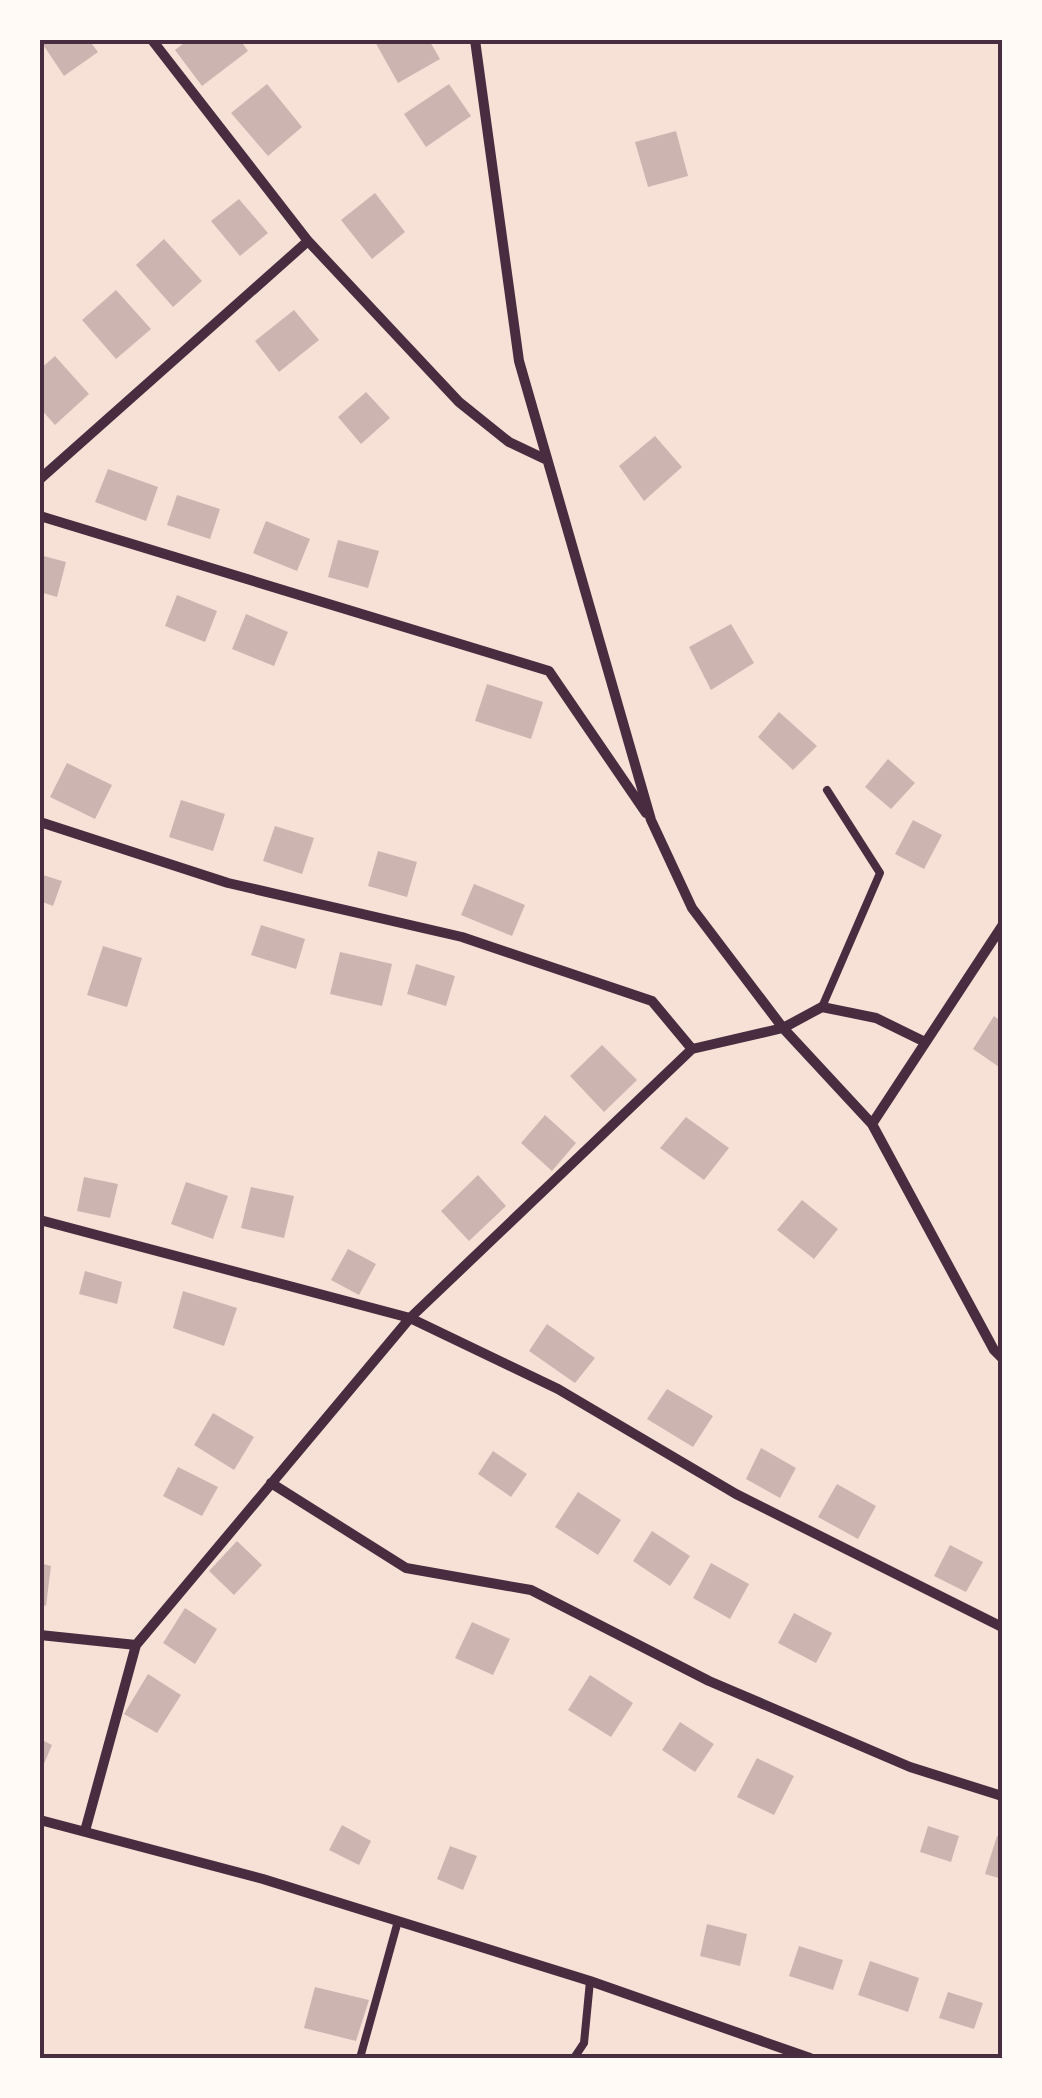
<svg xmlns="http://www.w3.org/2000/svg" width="1042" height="2098" font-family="'Open Sans',sans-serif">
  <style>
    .building { fill: #ccb4b1 }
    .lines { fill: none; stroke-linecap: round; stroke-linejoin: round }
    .service { stroke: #4a2c40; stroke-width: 8 }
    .minor { stroke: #4a2c40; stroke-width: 10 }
    .neatline { fill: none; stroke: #4a2c40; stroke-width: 4 }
  </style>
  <rect width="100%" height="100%" fill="#f7e1d7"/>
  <!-- building -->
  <path class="building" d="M40,40H89L98,52L64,76Z
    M188,40H240L248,51L202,86L175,50Z
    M374,40H429L440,59L398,83Z
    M267,84L302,127L268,156L231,113Z
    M449,84L471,116L426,147L404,114Z
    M676,131L688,176L648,187L635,142Z
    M375,193L405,232L372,259L341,220Z
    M239,199L268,233L240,256L211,221Z
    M164,239L202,281L173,307L136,265Z
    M116,290L151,329L116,359L82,320Z
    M294,310L319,340L279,372L255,341Z
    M55,356L89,394L55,425L40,408V369Z
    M366,392L390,418L361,444L338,417Z
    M655,436L682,467L644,501L619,466Z
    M108,469L158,487L146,521L95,502Z
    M177,495L220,509L210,539L167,525Z
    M266,521L310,539L297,571L253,553Z
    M338,540L379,551L368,588L328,577Z
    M40,555L66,562L57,597L40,592Z
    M177,595L217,611L205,642L165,626Z
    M246,614L288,632L274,666L232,649Z
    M731,624L754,663L711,690L689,647Z
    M487,684L543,702L531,739L475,721Z
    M779,712L817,746L793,770L758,737Z
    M888,759L915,783L891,809L865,787Z
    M67,763L112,785L95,819L50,797Z
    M181,800L225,814L213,851L169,837Z
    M913,820L942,835L924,869L895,854Z
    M275,826L314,838L302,874L263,861Z
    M378,851L417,862L407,897L368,886Z
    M40,874L62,881L53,906L40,901Z
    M474,884L525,905L512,936L461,915Z
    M261,925L305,939L296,969L251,955Z
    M103,946L142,958L127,1007L87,995Z
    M340,952L392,964L382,1006L330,994Z
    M416,964L455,976L446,1006L407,994Z
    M994,1016L1002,1022V1069L973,1049Z
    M602,1045L637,1080L604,1112L570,1076Z
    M545,1115L576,1143L552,1171L521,1143Z
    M686,1117L729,1148L704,1180L660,1148Z
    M478,1175L506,1206L469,1241L441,1211Z
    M84,1177L118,1184L110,1218L77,1211Z
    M186,1182L228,1196L213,1239L171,1224Z
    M251,1187L294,1196L284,1238L241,1228Z
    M802,1200L838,1229L814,1259L777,1230Z
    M348,1249L376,1264L359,1295L331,1280Z
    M85,1271L122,1282L117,1304L79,1294Z
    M183,1291L237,1308L224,1346L173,1328Z
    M547,1324L595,1358L575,1383L529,1351Z
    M667,1389L713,1416L693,1447L647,1419Z
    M213,1413L254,1437L234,1470L194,1445Z
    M761,1448L796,1468L780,1498L746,1479Z
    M493,1451L527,1474L511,1497L478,1474Z
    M178,1467L218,1487L202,1516L163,1496Z
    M837,1484L876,1506L858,1539L818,1517Z
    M578,1492L621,1520L598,1555L555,1527Z
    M652,1531L690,1556L670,1586L633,1561Z
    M237,1541L262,1565L234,1595L209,1571Z
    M950,1545L983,1562L966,1592L934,1576Z
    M40,1563L51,1566L46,1606L40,1604Z
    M711,1563L749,1584L730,1619L693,1598Z
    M185,1608L217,1629L195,1664L163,1643Z
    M794,1613L832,1633L816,1663L778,1643Z
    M472,1622L510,1639L493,1675L455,1658Z
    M148,1674L181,1695L157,1733L124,1714Z
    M590,1675L633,1703L611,1737L568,1710Z
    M680,1722L714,1744L695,1772L662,1750Z
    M40,1739L52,1745L40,1773Z
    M757,1758L794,1776L774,1815L737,1797Z
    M342,1825L371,1841L359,1865L329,1850Z
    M928,1826L959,1836L951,1862L920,1852Z
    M997,1836L1002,1838V1879L985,1874Z
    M450,1846L477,1856L463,1890L437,1879Z
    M707,1924L747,1934L740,1966L700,1956Z
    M799,1946L843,1960L833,1990L789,1976Z
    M870,1961L919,1978L908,2012L858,1995Z
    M315,1987L369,2000L356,2041L304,2028Z
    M948,1992L983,2003L974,2029L939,2018Z"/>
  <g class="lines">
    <!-- service -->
    <path class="service" d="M822,1007L880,873L827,790
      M360,2058L398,1921
      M574,2058L584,2043L590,1981"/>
    <!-- minor -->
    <path class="minor" d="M152,40L308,241L459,402L509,442L547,460
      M475,40L519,361L651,820L692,908L783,1028L872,1124L994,1350L1002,1358
      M40,479L308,241
      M40,516L549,671L646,813
      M40,822L228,883L462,937L652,1001L692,1049
      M872,1124L1002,926
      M40,1220L410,1318L558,1389L736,1494L1002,1627
      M271,1483L406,1568L531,1590L709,1681L910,1767L1002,1796
      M40,1635L136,1645
      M40,1820L263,1879L590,1981L810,2058
      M85,1831L136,1645L410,1318L692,1049L783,1028L822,1007L876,1018L925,1042"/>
  </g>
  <!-- border -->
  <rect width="1042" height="2098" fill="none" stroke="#fffaf5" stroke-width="85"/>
  <rect x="42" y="42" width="958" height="2014" class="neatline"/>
</svg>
